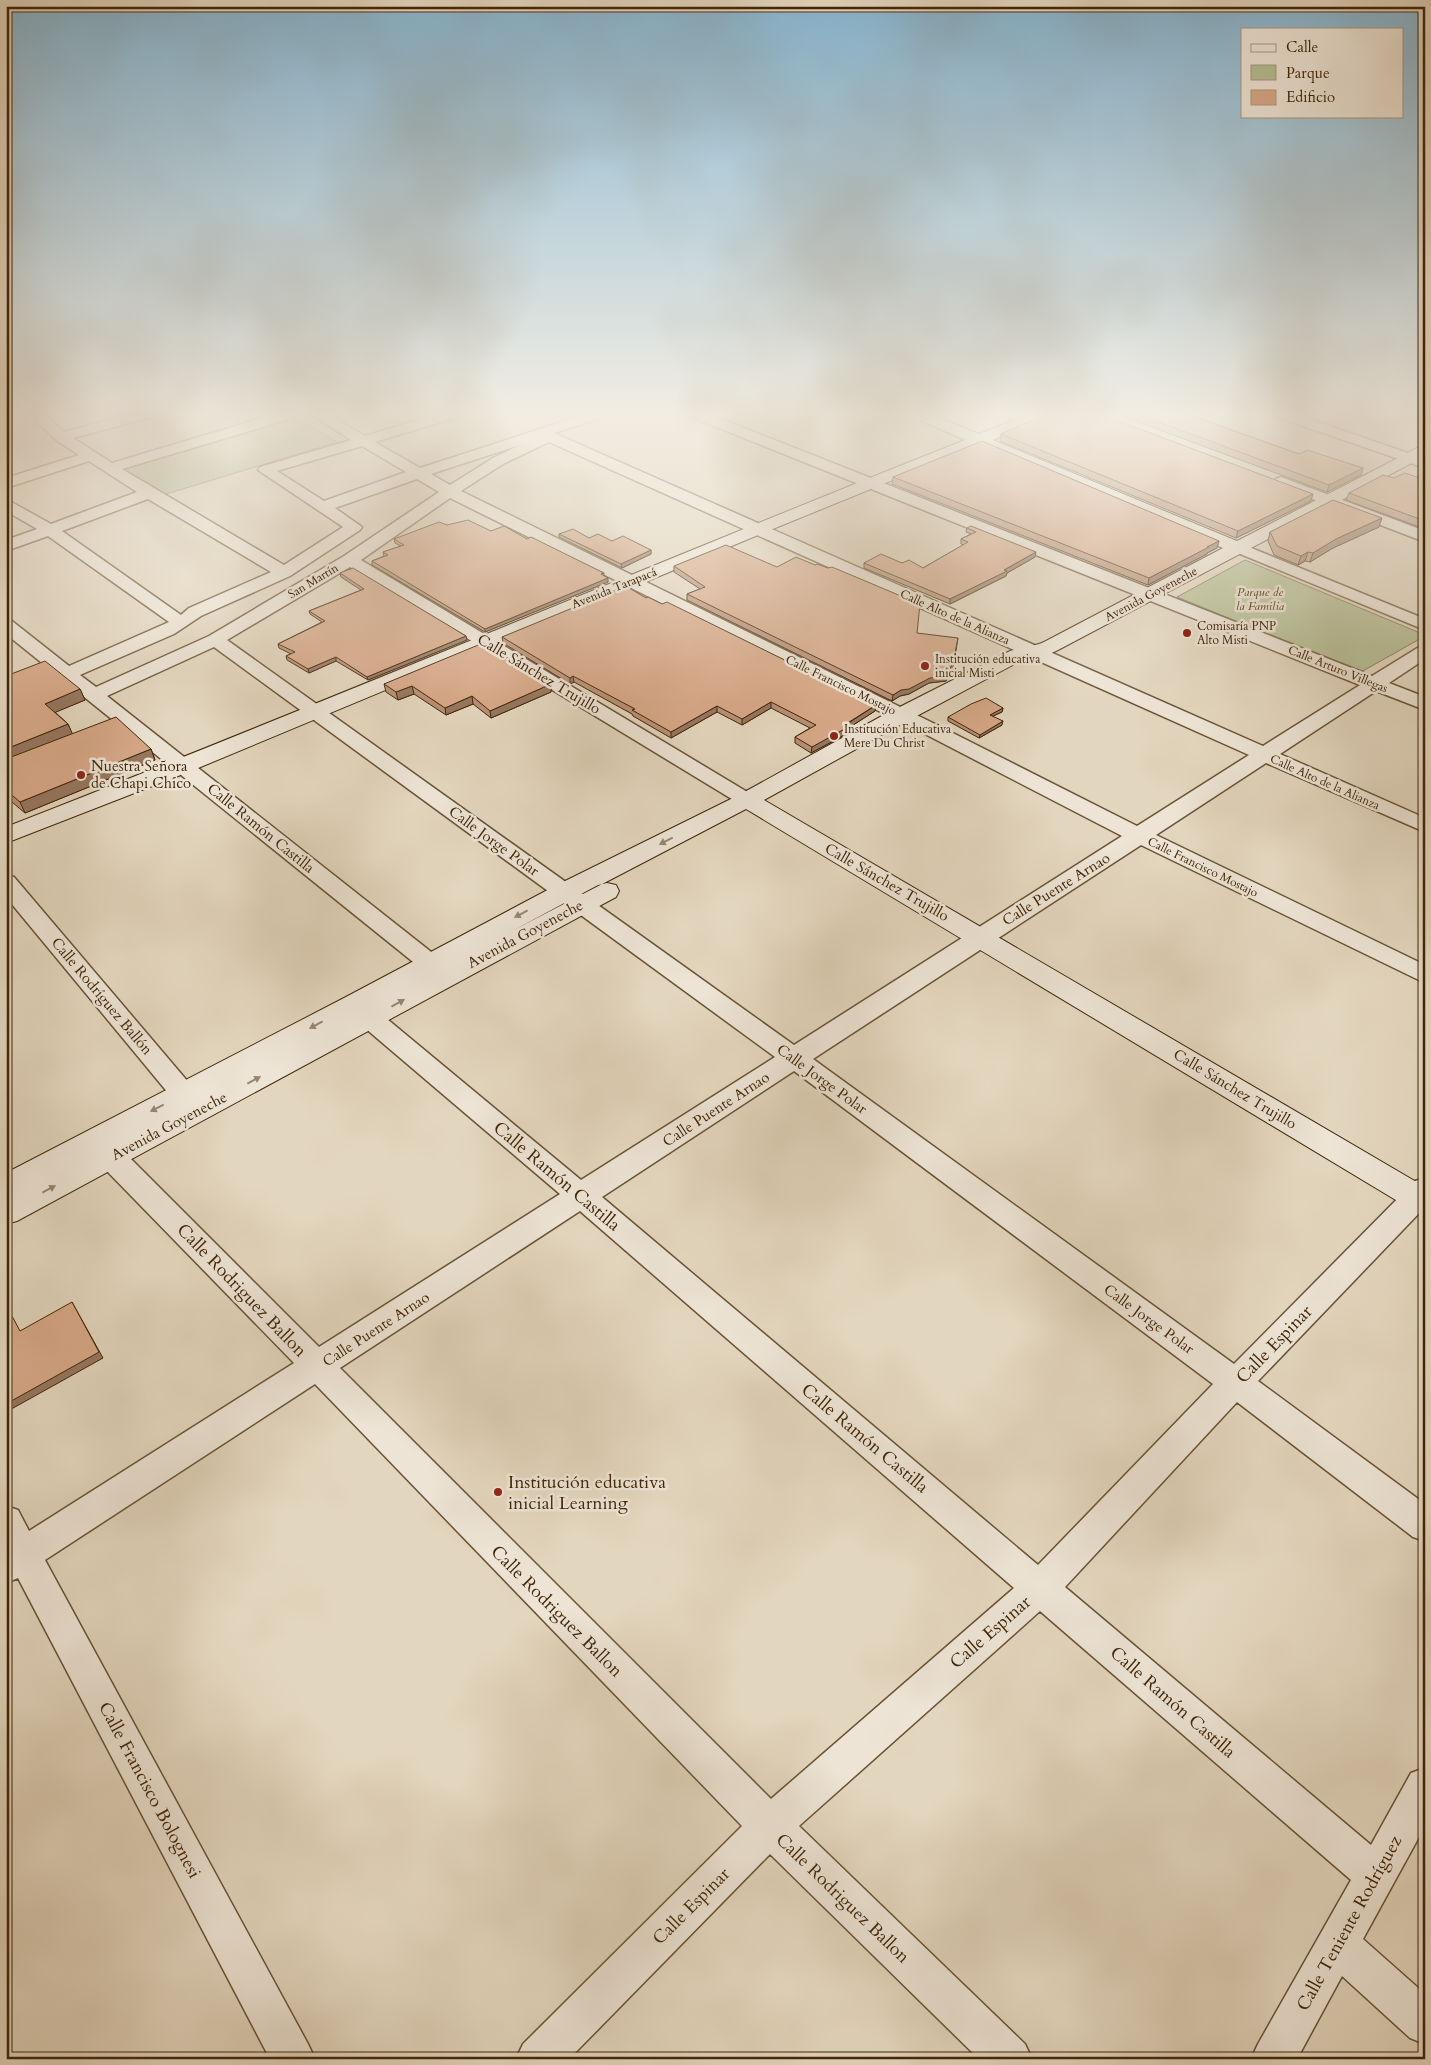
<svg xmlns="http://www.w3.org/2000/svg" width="1431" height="2065" font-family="Cardo,serif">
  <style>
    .green { fill: #b3be92; stroke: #7a724e }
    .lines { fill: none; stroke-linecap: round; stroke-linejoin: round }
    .street-casing { stroke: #695236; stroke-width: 3 }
    .secondary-casing { stroke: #402609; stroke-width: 2 }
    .street { fill: #ede4d5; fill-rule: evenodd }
    .secondary { fill: #ede4d5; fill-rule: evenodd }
    .wall { fill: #b99075; stroke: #402609 }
    .shaded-wall { fill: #96765f; stroke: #402609 }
    .building { fill: #d7a888; stroke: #402609 }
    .oneway { fill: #96856f }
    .poi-dot { fill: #8f2418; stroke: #ede4d5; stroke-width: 2 }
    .labels { text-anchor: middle; stroke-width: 5; stroke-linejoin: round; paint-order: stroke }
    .far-street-label { font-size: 12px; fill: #402609; stroke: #ede4d5 }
    .far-park-label { font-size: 12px; font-style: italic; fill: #5d4c2b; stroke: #ede4d5 }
    .far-poi-label { font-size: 12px; fill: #402609; stroke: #ede4d5; text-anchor: start }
    .street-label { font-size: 15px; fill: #402609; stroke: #ede4d5 }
    .poi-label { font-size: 15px; fill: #402609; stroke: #ede4d5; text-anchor: start }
    .near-street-label { font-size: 18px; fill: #402609; stroke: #ede4d5 }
    .near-poi-label { font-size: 18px; fill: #402609; stroke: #ede4d5; text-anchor: start }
  </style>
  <rect width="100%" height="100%" fill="#e3d6be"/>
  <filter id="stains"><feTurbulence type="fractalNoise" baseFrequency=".004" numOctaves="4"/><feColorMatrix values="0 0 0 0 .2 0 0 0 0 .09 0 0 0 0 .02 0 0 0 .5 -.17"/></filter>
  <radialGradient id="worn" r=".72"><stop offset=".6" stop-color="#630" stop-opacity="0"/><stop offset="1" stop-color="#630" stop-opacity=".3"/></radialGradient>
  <!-- green -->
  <path class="green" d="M297,418L337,442L163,495L122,470Z
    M1245,560L1425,635V636L1361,672L1177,597Z"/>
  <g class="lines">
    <!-- street casing -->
    <g class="street-casing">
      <path id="street" d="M28,413H43L64,432L135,413H158L156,416L73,438L112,463L279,413H301L299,416L122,469L284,565L343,527L258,470L260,467L351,440L309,413H326L365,436L441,413H463L461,416L375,442L420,468L589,413H610L608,416L554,433L1263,746L1360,685L689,416L687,413H706L1372,676L1419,647L1425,646V659L1389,683L1425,697V710L1376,691L1280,754L1425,818V832L1266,763L1156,835L1425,965V983L1141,845L813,1059L1234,1364L1415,1181L1425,1178V1207L1258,1381L1425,1504V1541L1413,1537L1237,1402L1065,1587L1371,1845L1411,1773L1425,1768V1826L1363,1939L1425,1994V2044L1410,2038L1342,1976L1297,2059H1251L1258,2044L1351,1880L1040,1611L799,1826L1025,2044L1032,2059H979L770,1854L569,2059H516L523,2044L742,1826L315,1384L45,1560L308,2044L315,2059H270L18,1578L6,1583V1506L18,1510L29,1531L294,1363L101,1165L97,1157L101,1149L111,1146L121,1149L319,1347L560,1194L345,1011L342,1005L345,999L354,996L363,999L581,1180L775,1057L214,647L107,696L454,970L458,976L454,982L446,984L438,982L6,634V620L12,621L69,666L169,622L48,536L6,551V540L37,529L6,511V499L51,524L137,492L89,461L6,488V478L79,455L56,440ZM549,442L1249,755L1137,826L937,725L461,491L503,464ZM520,445L493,458L450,485L431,474ZM362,446L406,472L324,501L277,471ZM417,479L439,492L344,556L209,636L96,687L80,675L174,634L201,616L290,576L360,530L362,527L335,508ZM450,498L923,733L1122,836L794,1045L227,640L350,567L740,804L747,806L754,804L757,800L754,796L361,560ZM148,499L271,572L189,608L181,615L62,531ZM794,1071L1213,1384L1038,1565L602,1197ZM580,1211L1014,1588L771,1799L340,1368Z
        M1272,413H1292L1425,459V468L1274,416Z
        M1281,477L1425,531V542L1276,485L1273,482L1276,479Z
        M1239,543L1425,619V630L1233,551L1231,548L1233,545Z
        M6,875L14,877L206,1103L210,1110L206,1117L197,1120L188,1117L6,897Z"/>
    </g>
    <!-- secondary casing -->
    <g class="secondary-casing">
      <path id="secondary" d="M907,413H928L979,434L1032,413H1054L1051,416L993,440L1237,541L1425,444V456L1058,650L1043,657L1024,659L896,727L764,800L1425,1187V1214L1414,1211L746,809L512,931L598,885L607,883L616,885L619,891L616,897L17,1221L6,1224V1173L344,998L555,886L739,795L880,717L1010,651C1022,647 1033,647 1044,642L1223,548L979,445L763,533L191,771L6,843V827C327,702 645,567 965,440L910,416Z"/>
    </g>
    <!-- street -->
    <use href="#street" class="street"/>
    <!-- secondary -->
    <use href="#secondary" class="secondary"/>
  </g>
  <!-- wall -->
  <path class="wall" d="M1114,413H1195L1190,415L1299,454L1363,468L1361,475L1327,492Z
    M1001,434L1311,501L1236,538L1000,441Z
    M893,477L1219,541L1217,548L1207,553V554L1148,585L892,484Z
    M1394,478L1425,480V529L1346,500L1349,493Z
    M447,525L491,531L527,539L604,573V576L608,582L485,632L372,565V561L384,556L383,552L401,546L395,543L394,539Z
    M1379,527L1333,548L1310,562L1305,561L1298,565L1274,555L1268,541L1270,532Z
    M967,528L1035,557L1007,573L1006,576L950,604L864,568V563H902L923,568L963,545L961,544V539L971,534L966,532Z
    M559,534L612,541L651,550V554L622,568L559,537Z
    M674,566L917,633L953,669L946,681L929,683L909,694L900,696L892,701L687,600V594L700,589L674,572Z
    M340,573L466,636L467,640L368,680L336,661L309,673L287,660L286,656L291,654L279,648L278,644L322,622L310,614L309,611L361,590L341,577Z
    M646,598L875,711L850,727V732L811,753L795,743V737L810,728L771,708L742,725L717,712L671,738L633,716L632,714L574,682L570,684L503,643L502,637Z
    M6,676L80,689L85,700L55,712L68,724L72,734L151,749L155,760L25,813L6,797Z
    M384,684H551V692L491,718L473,704L446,715L414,694L398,700L386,692Z
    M1003,708L1002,712L993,716L1002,725L979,738L948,721V717Z"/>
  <!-- shaded-wall -->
  <path class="shaded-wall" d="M1182,413H1195L1181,419Z
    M1363,468L1361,475L1327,492L1329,485Z
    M1313,494L1311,501L1236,538L1238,531Z
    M1382,518L1379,527L1333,548L1310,562L1313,553L1336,539Z
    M1219,541L1217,548L1207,553V554L1148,585L1149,578Z
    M651,550V554L622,568L621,564Z
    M1036,552L1035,557L1007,573L1006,576L950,604V599L1004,570Z
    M1308,552L1305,561L1298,565L1301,556Z
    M608,578V582L485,632V629Z
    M466,636L467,640L368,680L367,677Z
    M958,638L953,669L946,681L929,683L909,694L900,696L892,701L893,695L901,690Z
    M336,657V661L309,673L308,669Z
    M573,676L574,682L570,684V678Z
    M551,684V692L491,718L490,711Z
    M412,686L414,694L398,700L396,692Z
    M80,689L85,700L49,715L45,704Z
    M472,696L473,704L446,715L445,708Z
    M771,702V708L742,725V719Z
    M876,705L875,711L850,727V732L811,753L812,747Z
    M717,706V712L671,738V732Z
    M1003,708L1002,712L989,718L990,715Z
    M1003,721L1002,725L979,738L980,735Z
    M68,724L73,735L6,762V749Z
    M151,749L155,760L25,813L20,802Z
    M72,1302L103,1358L6,1412V1404Z"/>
  <!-- building -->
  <path class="building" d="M1055,413H1097L1313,494L1238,531L1001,434L1030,421Z
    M1134,413H1183L1299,454L1307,450L1363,468L1329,485Z
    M982,441L1219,541L1207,547H1209L1149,578L893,477Z
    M1405,473L1425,480V521L1349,493L1383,475L1394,478Z
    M1333,500L1382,518L1336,539L1313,553L1308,552L1301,556L1277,546L1270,532Z
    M468,520L491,531L504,526L527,539L531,537L604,573L601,574L608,578L485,629L372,561L388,555L383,552L404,545L394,539L439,522L447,525Z
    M971,526L1036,552L1004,570L1007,571L950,599L864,563L881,554L902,563L909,560L923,568L968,542L961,539L976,532L967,528Z
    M573,529L589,538L598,534L612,541L623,536L651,550L621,564L559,534Z
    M726,545L777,567L796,557L815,565L817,564L828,568L832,567L920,604L917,633L958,638L953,663L946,676L930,678L909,689L901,690L893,695L687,594L705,587L674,566Z
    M353,568L466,636L367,677L336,657L308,669L286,656L295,652L278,644L325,621L309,611L364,589L340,573Z
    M626,586L646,598L648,597L662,604L667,602L876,705L846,724L850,726L812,747L795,737L816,725L771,702L742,719L717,706L671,732L632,710L635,709L573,676L570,678L502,637Z
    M483,643L551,684L490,711L472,696L445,708L412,686L396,692L384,684Z
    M45,661L80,689L45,704L68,724L6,749V676Z
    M986,698L1003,708L990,715L1003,721L980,735L948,717L971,704Z
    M116,717L151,749L20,802L6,790V759Z
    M72,1302L99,1352L6,1404V1319L12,1316L20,1331Z"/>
  <!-- one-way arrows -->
  <defs><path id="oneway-solid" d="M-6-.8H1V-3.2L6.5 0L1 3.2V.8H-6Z" transform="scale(1.25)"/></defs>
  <g class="oneway">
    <use href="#oneway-solid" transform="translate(666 841) rotate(153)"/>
    <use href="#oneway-solid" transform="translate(521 914) rotate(152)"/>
    <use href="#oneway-solid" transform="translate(398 1003) rotate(-29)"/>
    <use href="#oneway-solid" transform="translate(316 1025) rotate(152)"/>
    <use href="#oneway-solid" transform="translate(254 1080) rotate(-28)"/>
    <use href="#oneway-solid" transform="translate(157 1108) rotate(153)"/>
    <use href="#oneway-solid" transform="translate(49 1189) rotate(-28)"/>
  </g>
  <!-- sky -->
  <linearGradient id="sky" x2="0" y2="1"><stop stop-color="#87b6d2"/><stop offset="0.59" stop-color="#f2ede2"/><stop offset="1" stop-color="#f2ede2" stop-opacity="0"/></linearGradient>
  <rect width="1431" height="702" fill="url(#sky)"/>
  <!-- markers -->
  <g class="poi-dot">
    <circle cx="1187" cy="633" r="5"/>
    <circle cx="925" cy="666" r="5"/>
    <circle cx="834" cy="736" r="5"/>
    <circle cx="81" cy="775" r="5"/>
    <circle cx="498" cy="1492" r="5"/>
  </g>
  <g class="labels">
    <!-- far-street labels -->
    <g class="far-street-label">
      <text transform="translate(313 581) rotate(-31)" y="4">San Martín</text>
      <text transform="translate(614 588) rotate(-22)" y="4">Avenida Tarapacá</text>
      <text transform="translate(1151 594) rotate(-28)" y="4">Avenida Goyeneche</text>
      <text transform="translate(955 617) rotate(24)" y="4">Calle Alto de la Alianza</text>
      <text transform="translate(1338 669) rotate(22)" y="4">Calle Arturo Villegas</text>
      <text transform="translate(841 685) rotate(26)" y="4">Calle Francisco Mostajo</text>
      <text transform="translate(1325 782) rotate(24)" y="4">Calle Alto de la Alianza</text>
      <text transform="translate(1203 867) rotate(26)" y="4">Calle Francisco Mostajo</text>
    </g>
    <!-- far-park labels -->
    <g class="far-park-label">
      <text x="1260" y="596">Parque de<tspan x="1260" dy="14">la Familia</tspan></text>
    </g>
    <!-- far-poi labels -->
    <g class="far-poi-label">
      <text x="1197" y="630">Comisaría PNP<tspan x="1197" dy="14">Alto Misti</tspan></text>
      <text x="935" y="663">Institución educativa<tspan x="935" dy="14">inicial Misti</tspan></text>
      <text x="844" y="733">Institución Educativa<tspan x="844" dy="14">Mere Du Christ</tspan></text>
    </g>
    <!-- street labels -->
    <g class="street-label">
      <text transform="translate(539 674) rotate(31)" y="5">Calle Sánchez Trujillo</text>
      <text transform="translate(261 828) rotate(39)" y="5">Calle Ramón Castilla</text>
      <text transform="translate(494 841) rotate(36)" y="5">Calle Jorge Polar</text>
      <text transform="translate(887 882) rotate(30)" y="5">Calle Sánchez Trujillo</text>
      <text transform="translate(1056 889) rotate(-32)" y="5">Calle Puente Arnao</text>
      <text transform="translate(525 934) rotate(-28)" y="5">Avenida Goyeneche</text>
      <text transform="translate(102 996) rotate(50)" y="5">Calle Rodríguez Ballón</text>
      <text transform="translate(822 1079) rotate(36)" y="5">Calle Jorge Polar</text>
      <text transform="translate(1235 1089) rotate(31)" y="5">Calle Sánchez Trujillo</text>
      <text transform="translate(716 1109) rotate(-33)" y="5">Calle Puente Arnao</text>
      <text transform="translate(169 1126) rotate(-28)" y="5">Avenida Goyeneche</text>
      <text transform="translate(1149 1319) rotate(36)" y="5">Calle Jorge Polar</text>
      <text transform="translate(376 1329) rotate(-33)" y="5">Calle Puente Arnao</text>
    </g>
    <!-- poi labels -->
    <g class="poi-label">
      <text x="91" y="771">Nuestra Señora<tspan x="91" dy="17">de Chapi Chico</tspan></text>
    </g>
    <!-- near-street labels -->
    <g class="near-street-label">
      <text transform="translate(557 1176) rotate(40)" y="6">Calle Ramón Castilla</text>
      <text transform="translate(242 1290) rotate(46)" y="6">Calle Rodriguez Ballon</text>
      <text transform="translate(1274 1344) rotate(-46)" y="6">Calle Espinar</text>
      <text transform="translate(865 1438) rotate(40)" y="6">Calle Ramón Castilla</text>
      <text transform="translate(557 1611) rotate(45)" y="6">Calle Rodriguez Ballon</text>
      <text transform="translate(990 1632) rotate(-41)" y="6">Calle Espinar</text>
      <text transform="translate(1173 1702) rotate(41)" y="6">Calle Ramón Castilla</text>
      <text transform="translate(150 1790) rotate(62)" y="6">Calle Francisco Bolognesi</text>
      <text transform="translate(843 1898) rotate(44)" y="6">Calle Rodriguez Ballon</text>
      <text transform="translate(691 1906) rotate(-45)" y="6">Calle Espinar</text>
      <text transform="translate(1349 1923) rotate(-61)" y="6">Calle Teniente Rodríguez</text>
    </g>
    <!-- near-poi labels -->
    <g class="near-poi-label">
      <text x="508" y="1488">Institución educativa<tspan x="508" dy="21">inicial Learning</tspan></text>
    </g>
  </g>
  <!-- margin -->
  <rect width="1431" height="2065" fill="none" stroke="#e3d6be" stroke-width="25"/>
  <rect x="8" y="8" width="1416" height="2050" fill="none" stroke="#402609" stroke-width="2.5"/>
  <rect x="12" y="12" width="1406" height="2040" fill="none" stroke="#402609"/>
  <!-- legend -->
  <rect x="1241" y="28" width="162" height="90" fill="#ede4d5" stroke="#a89883"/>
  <rect x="1251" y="44" width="25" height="8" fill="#ede4d5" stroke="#a89883"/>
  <text x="1286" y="52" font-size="15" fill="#402609">Calle</text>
  <rect x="1251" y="65" width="25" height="15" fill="#b3be92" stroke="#a89883"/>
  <text x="1286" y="78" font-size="15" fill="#402609">Parque</text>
  <rect x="1251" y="90" width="25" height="15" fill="#d7a888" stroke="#a89883"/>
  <text x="1286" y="102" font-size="15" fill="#402609">Edificio</text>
  <rect width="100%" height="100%" filter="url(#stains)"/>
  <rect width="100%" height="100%" fill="url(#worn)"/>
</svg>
